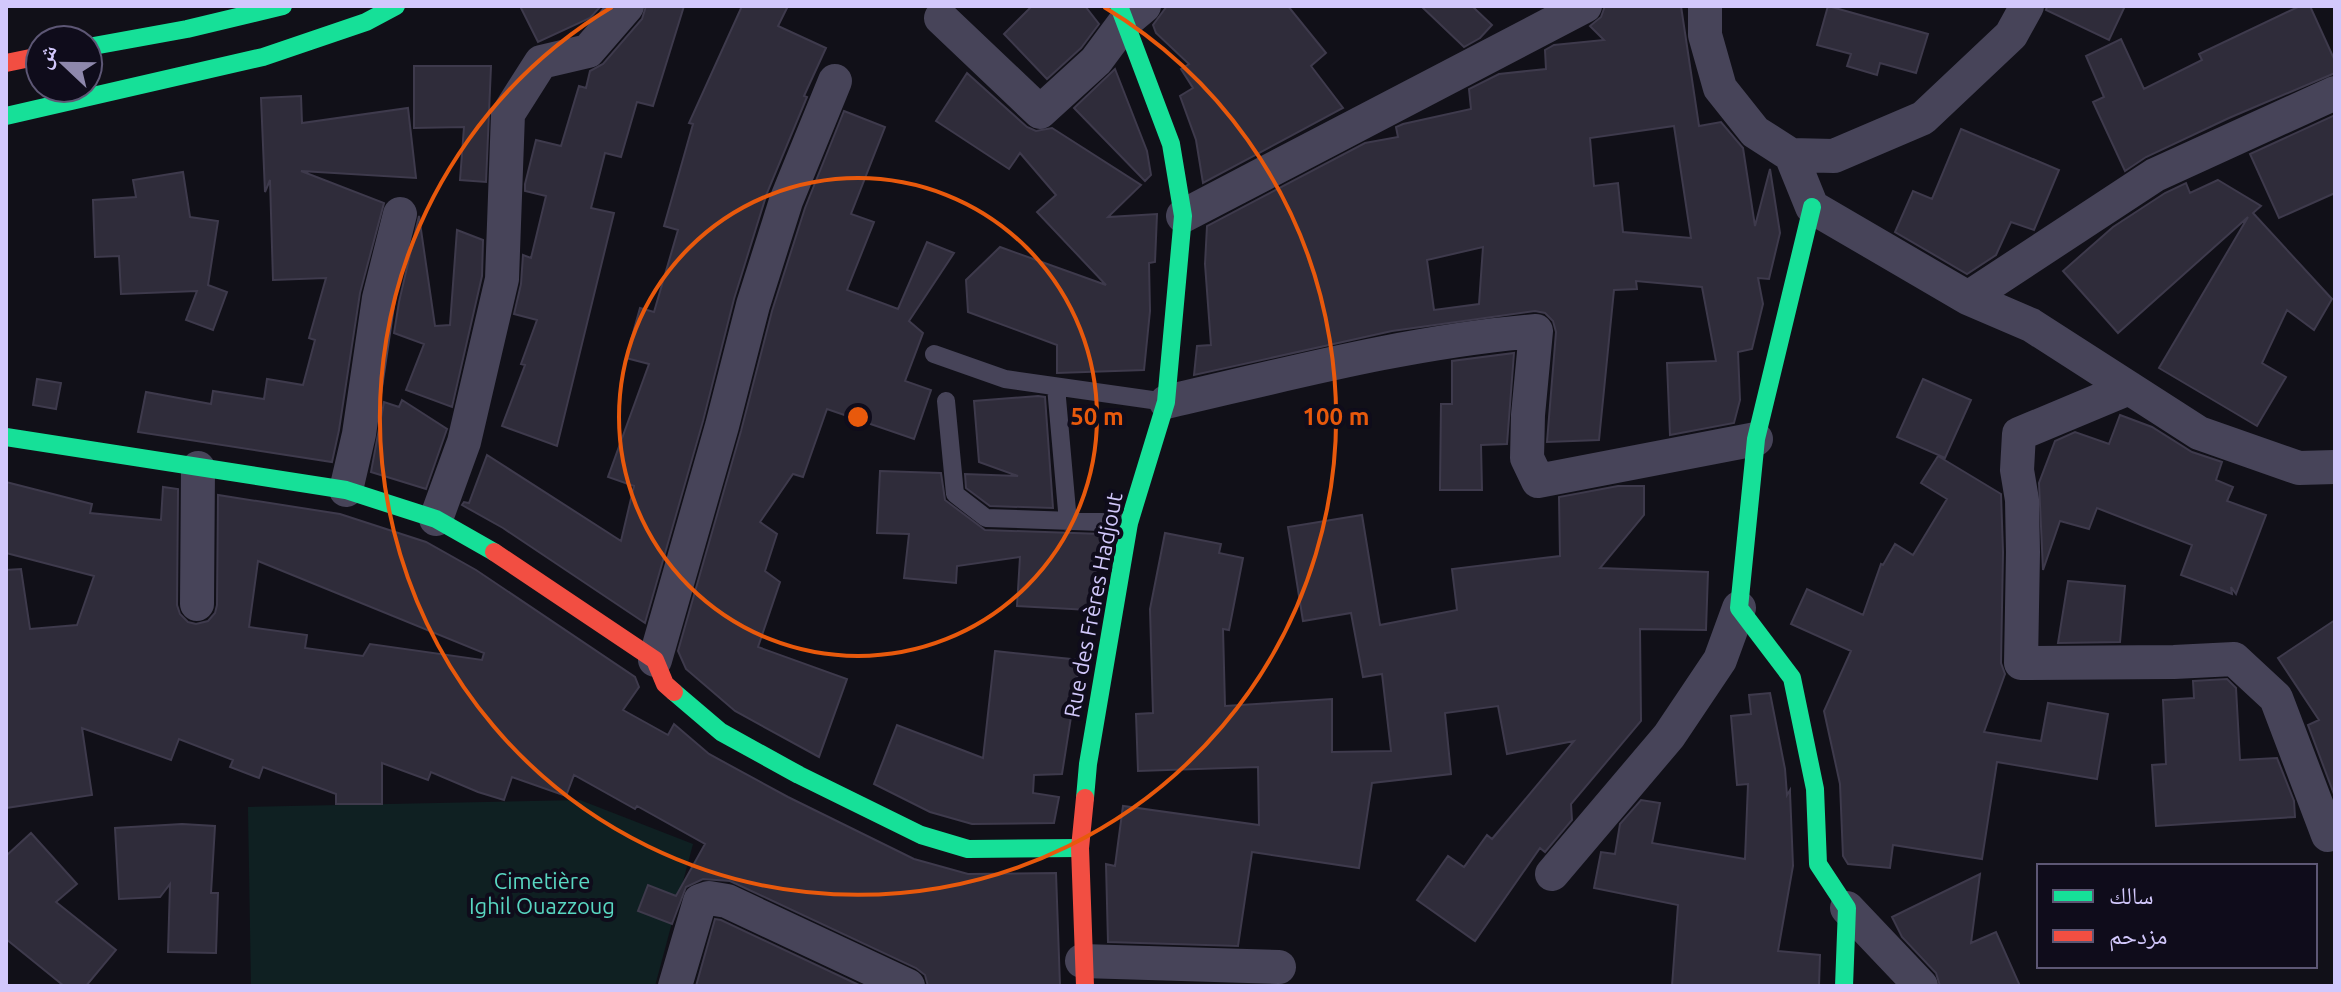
<svg xmlns="http://www.w3.org/2000/svg" width="2341" height="992" font-family="Ubuntu,'Noto Naskh Arabic',sans-serif">
  <style>
    .green { fill: #0f2022 }
    .building { fill: #2f2c3a; stroke: #3e3a4c; stroke-width: 2; fill-rule: evenodd }
    .lines { fill: none; stroke-linecap: round; stroke-linejoin: round }
    .lane { stroke: #474459; stroke-width: 18 }
    .street { stroke: #474459; stroke-width: 34 }
    .fast { stroke: #16e098; stroke-width: 18 }
    .jam { stroke: #f24e42; stroke-width: 18 }
    .ring { fill: none; stroke: #e8590c; stroke-width: 4 }
    .labels { text-anchor: middle; stroke-width: 8; stroke-linejoin: round; paint-order: stroke }
    .street-label { font-size: 22px; fill: #d2c8fc; stroke: #0f0c1b }
    .park-label { font-size: 22px; fill: #59d7c2; stroke: #0f0c1b }
    .centre { fill: #e8590c; stroke: #0f0c1b; stroke-width: 4 }
    .ring-label { font-size: 24px; text-anchor: middle; font-weight: bold; fill: #e8590c; stroke: #0f0c1b; stroke-width: 8; stroke-linejoin: round; paint-order: stroke }
  </style>
  <rect width="100%" height="100%" fill="#111018"/>
  <!-- green -->
  <path class="green" d="M580,800L693,844L655,986H251L248,807Z"/>
  <!-- building -->
  <path class="building" d="M520,6H601L590,18L538,42Z
    M646,6H684L653,106L637,102L621,157L605,153L591,208L614,213L557,446L502,426L525,365L521,364L537,320L514,314L521,284L523,255L531,258L546,196L525,191V184L536,140L561,146L579,86L586,88L590,71L603,64L642,19Z
    M742,6H788L778,26L826,48L804,96L807,97L767,193L734,299L703,421L645,623L503,528L462,505L464,502L469,503L487,455L621,541L634,486L608,477L649,364L626,358L640,308L654,312L678,230L664,226L693,124L689,123Z
    M1032,6H1085L1099,24L1081,48L1047,79L1004,34Z
    M1167,6H1288L1326,53L1311,66L1343,108L1203,183L1196,140L1180,96L1193,88L1181,69L1189,64L1156,33L1153,25Z
    M1421,6H1472L1492,25L1480,38L1464,47Z
    M1605,6H1681L1699,126L1721,122L1743,148L1755,226L1770,169L1780,233L1769,279L1758,278L1763,304L1752,349L1738,352L1740,400L1734,423L1670,435L1667,363L1716,361L1702,287L1636,281L1637,289L1614,290L1599,440L1547,442L1556,332L1553,321L1545,313L1535,311L1392,331L1194,375L1197,346L1211,345L1205,264L1207,226L1365,143L1398,137L1396,127L1403,124L1471,109L1469,89L1499,74L1546,69L1545,50L1554,45L1604,40L1590,26L1601,17ZM1674,126L1691,238L1623,232L1618,183L1594,186L1590,138ZM1483,247L1479,304L1434,310L1427,260Z
    M1828,6L1928,34L1916,73L1880,63L1877,75L1847,66L1851,54L1817,45Z
    M2047,6H2125L2109,40L2046,10Z
    M2300,6H2310L2335,61V73L2229,118L2146,157L2125,171L2093,102L2104,97L2086,56L2121,39L2144,89L2202,60L2199,54Z
    M414,66H491L486,182L460,180L464,127L414,128Z
    M1115,69L1147,151L1151,175L1145,181L1074,108Z
    M967,73L1027,127L1036,131L1052,128L1141,185L1108,217L1157,214L1155,262L1149,263L1150,311L1144,370L1057,373V345L968,312L966,280L1000,247L1106,285L1037,212L1056,195L1020,153L1009,169L936,121Z
    M301,96L302,123L408,108L416,178L301,171L384,203L360,293L339,430L332,462L138,432L146,392L211,404L213,391L264,399L267,379L303,385L315,340L309,338L326,278L273,280L270,180L265,192L261,98Z
    M844,111L885,127L851,214L874,222L847,290L898,309L927,242L954,253L909,321L923,333L905,381L931,390L914,439L827,409L803,477L793,474L760,522L777,534L765,571L780,582L758,647L847,679L819,757L735,711L686,669L678,651L741,431L772,311L805,208Z
    M2335,115V193L2279,218L2250,154Z
    M1961,129L2059,170L2034,230L2011,222L1996,255L1967,274L1895,232L1913,191L1932,199Z
    M183,172L190,217L218,221L208,285L227,292L213,330L186,320L197,291L121,294L119,256L95,257L93,200L136,197L133,180Z
    M2218,180L2261,206L2253,213L2332,299L2314,330L2287,310L2262,363L2286,377L2257,426L2159,368L2248,217L2118,333L2063,271L2113,227L2165,193L2186,183L2190,193Z
    M419,216L435,326L450,325L457,230L483,240L482,276L452,407L406,390L424,344L394,333L399,302Z
    M1514,353L1507,444L1481,445L1482,490H1440L1441,404H1452V361Z
    M37,379L61,383L56,409L33,405Z
    M1923,379L1971,400L1945,458L1897,437Z
    M1038,396L1045,397L1053,508L990,506L966,488L965,474L1018,476L979,462L974,401Z
    M402,400L447,429L426,489L371,472L384,402L399,407Z
    M2120,415L2152,427L2192,452L2222,462L2216,480L2233,487L2227,501L2266,515L2236,594L2231,587L2232,594L2181,575L2192,545L2097,508L2089,529L2060,521L2043,570L2039,483L2055,441L2075,432L2109,444Z
    M1938,456L2001,494L2003,552L2001,663L2005,674L1984,732L2041,741L2048,703L2108,714L2097,779L1997,762L1982,859L1893,845L1890,868L1848,864L1843,856L1840,784L1824,711L1851,651L1791,624L1807,589L1863,615L1881,564L1883,565L1895,544L1913,555L1947,499L1921,483Z
    M880,471L941,473L945,500L985,530L1102,534L1089,610L1017,606L1020,557L957,566L956,583L904,578L909,534L877,533Z
    M6,482L92,504L90,513L161,520L163,487L178,489L177,605L180,614L188,622L196,624L208,621L215,613L217,605L218,495L340,514L426,542L476,570L635,677L639,687L623,710L668,735L674,724L709,754L788,797L914,859L968,874L1056,873L1060,986H928L925,975L916,968L730,881L703,879L686,887L672,924L638,911L648,885L676,896L705,844L637,806L635,809L574,775L566,796L512,777L504,800L478,792L431,772L428,780L382,763V804H336V794L263,767L259,778L230,767L233,760L179,739L171,760L82,728L92,795L6,808V570L21,569L30,629L77,625L94,576L6,553ZM258,561L484,653L482,660L370,644L363,656L305,648L307,635L249,627Z
    M1618,486H1644V515L1600,568L1708,572L1706,630L1640,629L1641,721L1571,804L1572,820L1545,852L1540,848L1475,941L1417,900L1448,856L1464,867L1487,835L1492,839L1574,741L1507,754L1498,706L1445,713L1451,774L1372,783L1359,868L1252,852L1238,946L1108,942L1106,864L1115,866L1123,806L1259,825L1258,767L1138,771L1136,714L1153,713L1150,609L1165,533L1221,544L1219,553L1243,558L1229,630L1223,629L1225,706L1332,699V752L1391,751L1382,674L1363,677L1351,613L1303,621L1288,527L1362,515L1380,625L1457,610L1452,569L1560,556L1559,497Z
    M2068,581L2125,586L2120,642L2058,643Z
    M2335,620V797L2308,725L2319,720L2278,658Z
    M995,651L1080,660L1062,774L1034,775L1033,793L1059,797L1054,823L972,824L930,812L874,784L897,725L983,758Z
    M2227,679L2236,688L2240,760L2277,758L2294,801L2295,817L2156,826L2152,765L2166,764L2163,700L2194,698L2193,681Z
    M1770,693L1785,769L1787,795L1790,790V792L1793,866L1778,951L1820,955L1819,986H1672L1678,905L1594,888L1601,852L1615,854L1620,824L1641,800L1660,803L1652,843L1745,859L1748,784L1737,785L1731,716L1751,714L1749,695Z
    M182,824L215,826L211,893H218L216,953L168,952L170,884L160,897L119,899L115,828Z
    M31,833L77,884L56,902L116,950L86,986H64L6,939V856Z
    M1980,874L1971,943L1996,932L2020,986H1940L1936,973L1902,937L1892,917Z
    M715,919L721,920L861,986H696Z"/>
  <g class="lines">
    <!-- lane -->
    <path class="lane" d="M934,354L1005,379L1166,402
      M1056,387L1068,522
      M946,401L955,494L986,518L1129,523"/>
    <!-- street -->
    <path class="street" d="M1705,6V35L1720,88L1755,132L1791,155L1834,156L1923,118L2011,35L2027,6
      M941,18L1040,112L1096,61L1125,22L1144,6
      M1791,155L1812,207L1968,298L2031,325L2199,433L2299,468L2335,467
      M1183,216L1585,6
      M1968,298L2155,175L2335,93
      M2129,388L2019,434L2017,470L2022,500L2023,552L2021,663L2174,662L2234,659L2276,698L2328,835L2335,833
      M1166,402C1288,374 1411,341 1536,331L1528,415L1527,458L1538,481L1756,439
      M346,490L359,434L379,298L400,214
      M436,519L464,442L502,279L508,114L541,62L588,51L627,6
      M197,604L198,468
      M655,660L722,426L753,305L786,201L835,81
      M1552,874L1669,736L1720,660L1739,608
      M1847,908L1921,986
      M1082,961L1279,967
      M675,986L700,901L709,898L727,901L908,986"/>
    <!-- fast -->
    <path class="fast" d="M88,47L187,29L283,6
      M6,116L263,57L366,22L396,6
      M1812,207L1756,439L1739,608L1792,678L1815,789L1818,864L1847,908L1844,986
      M6,437L346,490L436,519L494,552
      M674,692L721,732L799,775L921,835L968,849L1080,848
      M1085,798L1088,764L1129,523L1166,402L1183,216L1171,144L1119,6"/>
    <!-- jam -->
    <path class="jam" d="M6,63L40,56
      M494,552L655,660L665,684L674,692
      M1085,798L1080,848L1085,986"/>
  </g>
  <!-- distance rings -->
  <g class="ring">
    <circle cx="858" cy="417" r="239"/>
    <path d="M1104 7A478 478 0 1 1 612 7"/>
  </g>
  <g class="labels">
    <!-- street labels -->
    <g class="street-label">
      <text transform="translate(1093 605) rotate(-79)" y="8">Rue des Frères Hadjout</text>
    </g>
    <!-- park labels -->
    <g class="park-label">
      <text x="542" y="889">Cimetière<tspan x="542" dy="25">Ighil Ouazzoug</tspan></text>
    </g>
  </g>
  <circle cx="858" cy="417" r="12" class="centre"/>
  <g class="ring-label">
    <text x="1097" y="425">50 m</text>
    <text x="1336" y="425">100 m</text>
  </g>
  <!-- border -->
  <rect width="2341" height="992" fill="none" stroke="#d2c8fc" stroke-width="16"/>
  <!-- legend -->
  <rect x="2037" y="864" width="280" height="104" fill="#0f0c1b" stroke="#5d5775" stroke-width="2"/>
  <rect x="2053" y="890" width="40" height="12" fill="#16e098" stroke="#5d5775" stroke-width="2"/>
  <text x="2109" y="904" font-size="24" fill="#d2c8fc">سالك</text>
  <rect x="2053" y="930" width="40" height="12" fill="#f24e42" stroke="#5d5775" stroke-width="2"/>
  <text x="2109" y="944" font-size="24" fill="#d2c8fc">مزدحم</text>
  <!-- north arrow -->
  <g transform="translate(64 64) rotate(292)"><circle r="38" fill="#0f0c1b" stroke="#5d5775" stroke-width="2"/>
  <path d="M0-6L14 30L0 20L-14 30Z" fill="#8e88ac"/>
  <text y="-12" font-size="22" font-weight="bold" text-anchor="middle" fill="#d2c8fc">ش</text>
  </g>
</svg>
